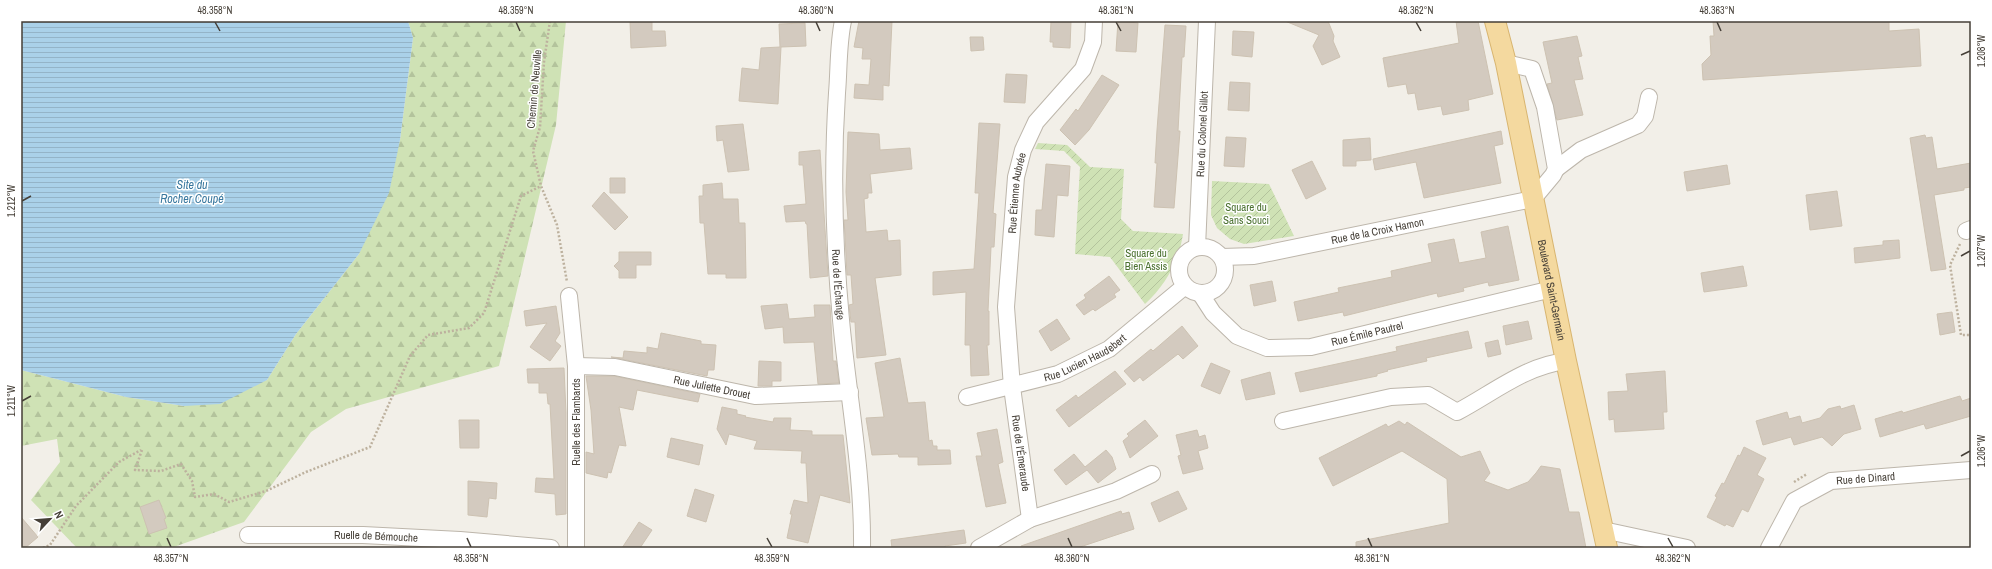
<svg xmlns="http://www.w3.org/2000/svg" width="1992" height="569" font-family="'Archivo Narrow',sans-serif">
  <style>
    .forest { fill: url(#forest-firs) }
    .garden { fill: url(#garden-furrows) }
    .water { fill: url(#water-rules) }
    .building { fill: #d3cabf; stroke: #cdc2b2 }
    .lines { fill: none; stroke-linecap: round; stroke-linejoin: round }
    .minor-casing { stroke: #bdb6ab; stroke-width: 18 }
    .major-casing { stroke: #d8b570; stroke-width: 22 }
    .path { stroke: #bdb19e; stroke-width: 2.5; stroke-dasharray: 2 2; stroke-linecap: butt }
    .minor { stroke: #fff; stroke-width: 16 }
    .major { stroke: #f4d99f; stroke-width: 20 }
    .ticks { fill: none; stroke: #453f37; stroke-width: 1.5 }
    .labels { text-anchor: middle; stroke-width: 3; stroke-linejoin: round; paint-order: stroke }
    .street-label { font-size: 11px; fill: #453f37; stroke: #fff }
    .park-label { font-size: 11px; fill: #4b7130; stroke: #fff }
    .water-label { font-size: 12px; font-style: italic; fill: #39789f; stroke: #fff }
    .neatline { fill: none; stroke: #453f37; stroke-width: 1.5 }
    .ticks-label { font-size: 10px; text-anchor: middle; fill: #453f37 }
  </style>
  <defs>
    <pattern id="forest-firs" width="22" height="20" patternUnits="userSpaceOnUse"><rect width="22" height="20" fill="#cfe2b5"/><path d="M5 1l3.5 6h-7zM16 11l3.5 6h-7z" fill="#b3c39c"/></pattern>
    <pattern id="garden-furrows" width="10" height="10" patternUnits="userSpaceOnUse"><rect width="10" height="10" fill="#cfe2b5"/><path d="M-1 1l2-2M0 10L10 0M9 11l2-2" fill="none" stroke="#b3c39c"/></pattern>
    <pattern id="water-rules" width="6" height="5" patternUnits="userSpaceOnUse"><rect width="6" height="5" fill="#aad1e9"/><path d="M0 2.5h6" fill="none" stroke="#94b4c8"/></pattern>
  </defs>
  <rect width="100%" height="100%" fill="#f2efe8"/>
  <!-- forest -->
  <path class="forest" d="M408,21H566L556,125L499,366L346,409L311,432L244,522L171,548H77L31,500L60,462L57,439L21,446V370L126,397L184,406L267,380L296,334L359,254L400,140L413,38Z"/>
  <!-- garden -->
  <path class="garden" d="M1038,143L1067,145L1090,167L1124,169L1121,219L1133,231L1183,234C1179,261 1165,286 1145,304L1110,257L1075,254L1080,167L1064,151L1035,149Z
    M1212,181L1269,184L1294,236L1244,244L1230,239L1217,228L1211,215Z"/>
  <!-- water -->
  <path class="water" d="M21,21H408L413,38L400,140L389,193L359,254L296,334L267,380L220,404L184,406L126,397L21,370Z"/>
  <!-- building -->
  <path class="building" d="M630,21H652V31H665L666,46L631,48Z
    M859,21H892L889,86L883,85V100L854,98L855,84L869,85L871,59H862L863,48L854,47Z
    M1051,21H1071L1070,48L1053,47V42H1050Z
    M1118,21L1138,23L1136,52L1116,51Z
    M1285,21H1328L1334,36L1333,41L1340,57L1322,65L1313,46L1319,35Z
    M1456,21H1478L1493,94L1468,100L1469,110L1443,115L1441,106L1418,110L1415,93L1408,94L1406,84L1388,87L1383,58L1459,43Z
    M1713,21H1889V31L1919,29L1921,66L1703,80L1702,64L1711,55L1710,36H1714Z
    M805,23L806,46L781,47L778,104L739,101L742,68L759,70L761,48L780,47L779,24Z
    M1165,25L1186,26L1184,57H1182L1178,131H1180L1174,208L1154,207L1157,163H1155L1157,130Z
    M1233,31L1254,32L1252,57L1232,55Z
    M1577,36L1582,56L1578,57L1583,79L1574,80L1583,115L1557,120L1547,84L1552,83L1543,42Z
    M970,37H983L984,50L971,51Z
    M1006,74L1027,75L1025,103L1004,102Z
    M1102,75L1119,85L1089,130L1075,145L1060,130L1076,109L1078,111Z
    M1230,82L1250,83L1249,111L1228,110Z
    M979,123L1000,124L993,213L996,214L994,247H991L988,311H989V345H987L989,375L971,376L970,345H965L966,292L933,295V272L974,269L979,193H975Z
    M743,124L749,170L728,172L723,140L717,141L716,126Z
    M1501,131L1503,144L1494,146L1501,183L1424,198L1416,162L1375,170L1373,159Z
    M848,132L879,134L880,150L910,148L912,169L870,174L872,193H868V198L864,199L866,232L887,230L888,241L900,240L901,275L875,278L886,355L857,358L855,322H851L849,305L853,304L851,275H847L845,235L844,220H848L846,192Z
    M1925,135L1926,138L1932,137L1937,169L1971,163V187L1964,188V190L1934,195L1946,269L1931,271L1910,138Z
    M1226,137L1246,138L1244,167L1224,166Z
    M1370,138L1371,160L1356,161V166H1343V140Z
    M820,150L828,276L810,278L807,224H806L805,221L786,222L784,206L806,204L803,165H799V152Z
    M1312,161L1326,189L1306,199L1292,170Z
    M1046,164L1070,166L1068,196L1057,195L1054,237L1035,235L1036,210H1042Z
    M1727,165L1730,184L1687,191L1684,172Z
    M610,178H625V193H610Z
    M722,183L723,199H738L739,223H745L746,278H726V274H708L704,223H700L699,196H703V185Z
    M1837,191L1842,226L1810,230L1806,195Z
    M604,192L628,217L615,230L592,206Z
    M1508,226L1519,280L1489,286L1488,282L1463,288L1464,291L1438,297L1437,293L1344,316L1343,312L1298,321L1294,302L1339,292L1338,288L1392,277L1391,271L1432,262L1428,244L1454,239L1459,263L1486,258L1481,232Z
    M1899,240L1900,258L1855,263L1854,248L1883,245V241Z
    M619,252H651V265H636V278H619V271L614,266L619,261Z
    M1743,266L1747,286L1704,292L1701,273Z
    M1109,276L1120,290L1114,294L1116,297L1095,311L1093,309L1084,315L1076,305L1086,298L1084,295Z
    M1272,281L1276,301L1254,306L1250,285Z
    M787,304L789,319L815,317L814,305H830L833,361H836L839,383L818,384L814,342L784,343L783,327L765,329L761,306Z
    M556,306L560,333L555,341L561,346L550,361L530,347L547,323L526,326L524,311Z
    M1952,312L1955,332L1940,335L1937,314Z
    M1057,319L1070,339L1051,351L1039,331Z
    M1528,321L1532,339L1506,345L1503,326Z
    M1182,326L1198,346L1183,359L1178,354L1143,381L1140,377L1134,382L1124,371L1151,349L1153,351Z
    M1468,331L1472,348L1426,358L1427,361L1387,370L1388,371L1377,374V376L1300,392L1295,373L1397,351L1396,347Z
    M661,333L701,341V344L716,345L714,370H708L707,376L611,357L623,358L624,351L647,353V347L658,349Z
    M1498,340L1501,354L1488,357L1485,343Z
    M900,358L908,403L925,402L929,441L932,440L933,446H937V450H950L951,464L918,465V457H899L898,454L872,455L866,418L884,417L875,363Z
    M759,361L781,362V381H772V386H758Z
    M1211,363L1230,371L1220,394L1201,386Z
    M564,368L566,413V514L556,515L555,494L535,492L536,478L554,479L550,404H548L547,393H539V383H528L527,369Z
    M1115,371L1126,384L1069,427L1056,410L1076,395L1078,398Z
    M1665,371L1667,412H1663L1664,429L1615,432L1614,419L1609,420L1608,392L1628,391L1626,374Z
    M1270,372L1275,394L1246,400L1241,380Z
    M586,376H614L700,394L698,402L637,390L633,410L619,407L626,446L619,445L611,473L608,472L607,478L586,473V452L594,454L591,410Z
    M1960,396L1962,401L1971,398V416L1926,429L1924,424L1880,437L1875,419L1902,411L1903,413Z
    M1854,405L1861,429L1844,434L1832,446L1822,437L1794,445L1791,437L1763,445L1756,421L1787,412L1789,419L1800,416L1802,423L1820,418L1828,409L1840,406L1841,409Z
    M722,407L737,410V414L746,416L745,417L773,422L774,418H791L790,430L812,431V435H843L850,503L820,495L808,543L787,538L792,514H790L794,500L808,503L806,463H801L802,451L754,449L757,441L729,434L726,445L717,429Z
    M459,420H479V448H460Z
    M1145,420L1158,436L1130,458L1123,441L1129,436L1127,434Z
    M1399,421L1405,425L1407,422L1461,457L1480,451L1490,473L1484,481L1508,490L1528,482L1536,473L1541,466L1560,469L1569,512H1579L1586,548H1356V542L1449,523L1447,479L1402,451L1333,486L1319,458L1386,424L1388,427Z
    M997,429L1003,462L998,464L1006,503L986,507L976,456H982L977,433Z
    M1197,430L1199,437L1205,435L1208,448L1198,451L1203,469L1183,474L1178,456L1181,455L1176,435Z
    M671,438L703,445L699,465L667,457Z
    M1744,447L1766,458L1757,475L1764,479L1748,512L1742,509L1733,527L1726,524L1725,526L1707,517L1717,497L1715,496L1722,483L1724,484L1738,455L1740,456Z
    M1106,450L1112,457L1116,469L1098,483L1087,470L1066,485L1054,470L1074,454L1085,467Z
    M468,481L497,483L496,499L489,498L487,517L468,515Z
    M695,489L714,495L706,522L687,516Z
    M1178,491L1187,509L1159,522L1151,503Z
    M159,500L166,518L164,519L167,528L149,534L140,507Z
    M1121,511L1122,514L1129,512L1134,529L1077,548H1021V546Z
    M21,517L38,537L25,548H21Z
    M639,522L652,530L640,548H622Z
    M964,530L966,543L945,546V548H892L891,540Z"/>
  <g class="lines">
    <!-- minor casing -->
    <g class="minor-casing">
      <g id="minor">
        <path id="s1" d="M843,21C838,44 839,70 837,93C832,168 834,245 841,320C848,396 863,471 862,548"/>
        <path d="M1556,169L1581,150L1638,125L1645,116L1649,97"/>
        <path d="M1966,231L1971,229"/>
        <circle cx="1202" cy="270" r="23"/>
        <path id="s2" d="M1197,247L1207,21"/>
        <path id="s3" d="M1222,257L1254,256L1533,199L1553,175L1556,169L1545,107L1532,69L1506,63"/>
        <path id="s4" d="M1200,293L1213,313L1237,336L1267,348L1311,347L1552,289"/>
        <path d="M569,296L576,366V548"/>
        <path id="s5" d="M576,366L615,367L755,396L850,392"/>
        <path id="s6" d="M967,397L1058,374L1109,349L1185,286"/>
        <path d="M1283,421L1391,397L1428,395L1457,412C1493,393 1525,366 1566,361"/>
        <path id="s7" d="M1030,519L1012,387L1006,307L1016,177L1023,150L1036,122L1083,69L1093,42L1094,21"/>
        <path d="M1603,530L1687,548"/>
        <path id="s8" d="M248,535H363L460,540L551,548"/>
        <path d="M979,548L1030,519L1116,491L1152,474"/>
        <path id="s9" d="M1769,548L1794,501L1831,481L1971,470"/>
      </g>
    </g>
    <!-- major casing -->
    <g class="major-casing">
      <g id="major">
        <path id="s10" d="M1495,21L1506,63L1566,361L1607,548"/>
      </g>
    </g>
    <!-- path -->
    <path class="path" d="M550,21L544,62L540,127L533,151L541,186L557,225L567,282
      M1960,244L1950,265L1961,335H1971
      M142,450L135,470L161,471L181,464L192,481L195,497L214,494L229,502L266,491L306,472L370,447L410,356L428,335L469,328L484,313L521,196L541,186
      M1794,482L1807,474
      M43,548L50,545L76,506L119,462L141,450"/>
    <!-- minor -->
    <use href="#minor" class="minor"/>
    <!-- major -->
    <use href="#major" class="major"/>
  </g>
  <!-- ticks -->
  <path class="ticks" d="M215,22L220,31M516,22L520,31M816,22L820,31M1116,22L1121,31M1416,22L1421,31M1717,22L1721,31M1961,55L1970,51M22,201L31,196M1961,256L1970,251M22,401L31,396M1961,456L1970,451M167,538L171,547M467,538L471,547M767,538L772,547M1068,538L1072,547M1368,538L1372,547M1668,538L1673,547"/>
  <g class="labels">
    <!-- street labels -->
    <g class="street-label">
      <text transform="translate(534 89) rotate(-85)" y="4">Chemin de Neuville</text>
      <text dy="4" stroke="none"><textPath href="#s2" startOffset="113">Rue du Colonel Gillot</textPath></text>
      <text dy="4" stroke="none"><textPath href="#s7" startOffset="328">Rue Étienne Aubrée</textPath></text>
      <text dy="4" stroke="none"><textPath href="#s3" startOffset="158">Rue de la Croix Hamon</textPath></text>
      <text dy="4" stroke="none"><textPath href="#s1" startOffset="264">Rue de l'Échange</textPath></text>
      <text dy="4" stroke="none"><textPath href="#s10" startOffset="275">Boulevard Saint-Germain</textPath></text>
      <text dy="4" stroke="none"><textPath href="#s4" startOffset="191">Rue Émile Pautrel</textPath></text>
      <text dy="4" stroke="none"><textPath href="#s6" startOffset="125">Rue Lucien Haudebert</textPath></text>
      <text dy="4" stroke="none"><textPath href="#s5" startOffset="138">Rue Juliette Drouet</textPath></text>
      <text transform="translate(576 422) rotate(-90)" y="4">Ruelle des Flambards</text>
      <text transform="translate(1021 453) rotate(82)" y="4">Rue de l'Émeraude</text>
      <text dy="4" stroke="none"><textPath href="#s9" startOffset="130">Rue de Dinard</textPath></text>
      <text dy="4" stroke="none"><textPath href="#s8" startOffset="128">Ruelle de Bémouche</textPath></text>
    </g>
    <!-- park labels -->
    <g class="park-label">
      <text x="1246" y="211">Square du<tspan x="1246" dy="13">Sans Souci</tspan></text>
      <text x="1146" y="257">Square du<tspan x="1146" dy="13">Bien Assis</tspan></text>
    </g>
    <!-- water labels -->
    <g class="water-label">
      <text x="192" y="189">Site du<tspan x="192" dy="14">Rocher Coupé</tspan></text>
    </g>
  </g>
  <!-- border -->
  <rect width="1992" height="569" fill="none" stroke="#ffffff" stroke-width="44"/>
  <!-- north arrow -->
  <g transform="translate(50 519) rotate(64)" stroke="#ffffff" stroke-width="3" paint-order="stroke">
  <path d="M0-3L7 15L0 10L-7 15Z" fill="#453f37"/>
  <text y="-6" font-size="11" font-weight="bold" text-anchor="middle" fill="#453f37">N</text>
  </g>
  <rect x="22" y="22" width="1948" height="525" class="neatline"/>
  <g class="ticks-label">
    <text x="215" y="14">48.358°N</text>
    <text x="516" y="14">48.359°N</text>
    <text x="816" y="14">48.360°N</text>
    <text x="1116" y="14">48.361°N</text>
    <text x="1416" y="14">48.362°N</text>
    <text x="1717" y="14">48.363°N</text>
    <text transform="translate(1981 51) rotate(-90)" y="4">1.208°W</text>
    <text transform="translate(11 201) rotate(-90)" y="4">1.212°W</text>
    <text transform="translate(1981 251) rotate(-90)" y="4">1.207°W</text>
    <text transform="translate(11 401) rotate(-90)" y="4">1.211°W</text>
    <text transform="translate(1981 451) rotate(-90)" y="4">1.206°W</text>
    <text x="171" y="562">48.357°N</text>
    <text x="471" y="562">48.358°N</text>
    <text x="772" y="562">48.359°N</text>
    <text x="1072" y="562">48.360°N</text>
    <text x="1372" y="562">48.361°N</text>
    <text x="1673" y="562">48.362°N</text>
  </g>
</svg>
